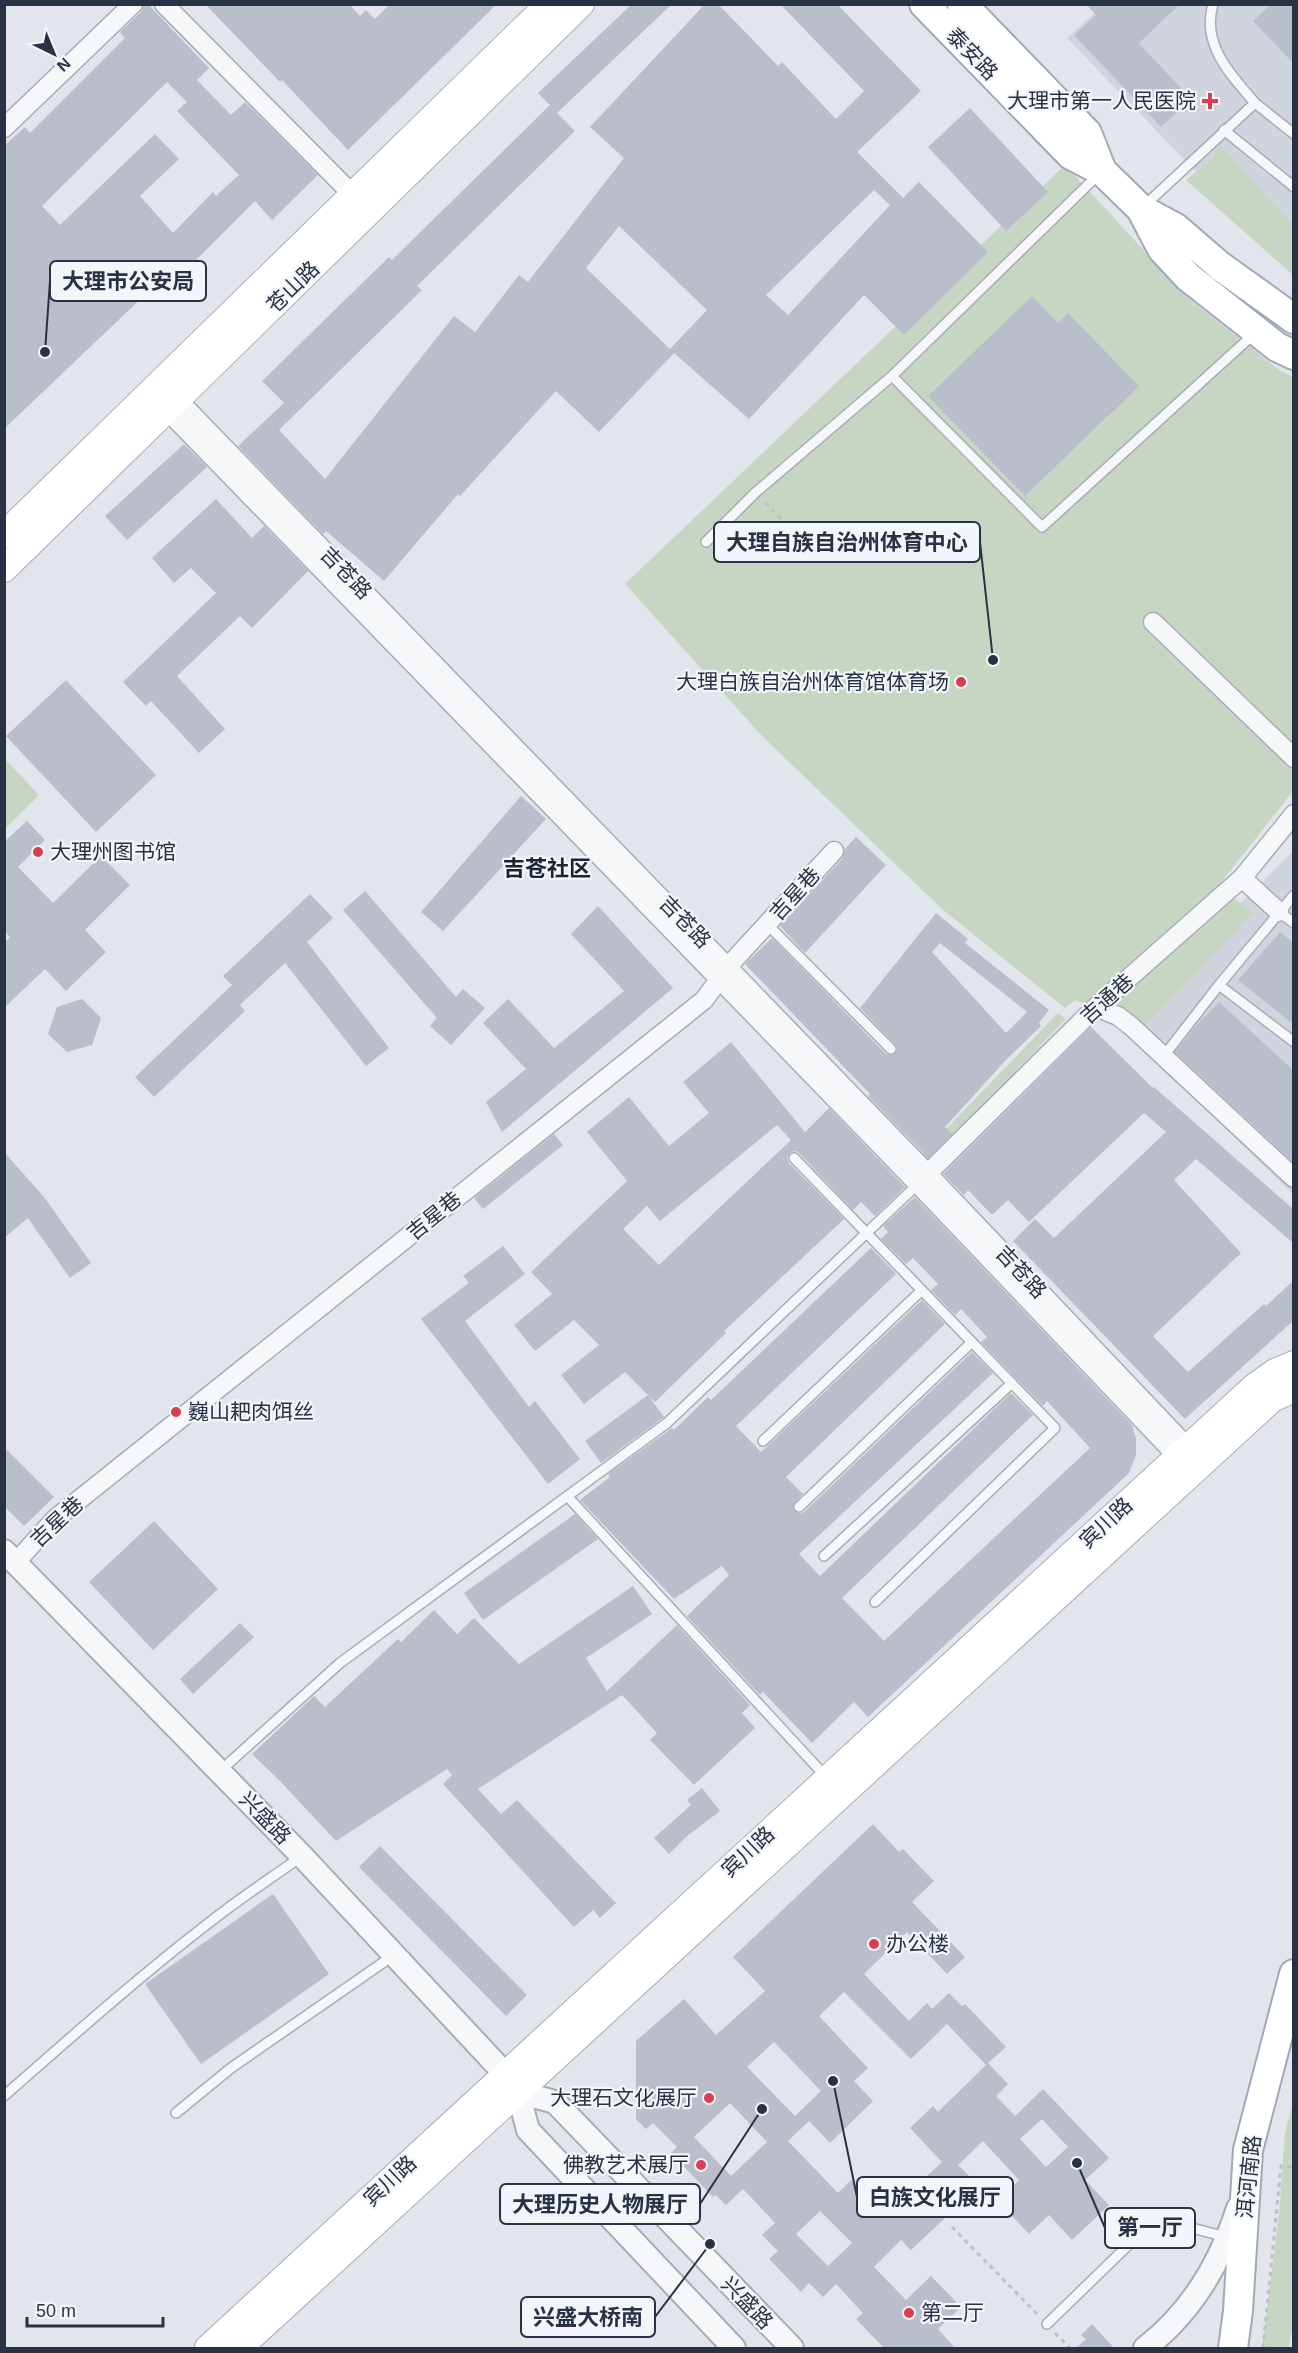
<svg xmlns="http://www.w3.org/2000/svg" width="1298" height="2353" font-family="Arial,'Noto Sans SC',sans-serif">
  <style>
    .built { fill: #d0d4de }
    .green { fill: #c7d6c3 }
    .building { fill: #b9beca; fill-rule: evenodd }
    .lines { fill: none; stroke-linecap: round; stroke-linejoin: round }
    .service-casing { stroke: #a7acb7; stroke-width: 12 }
    .minor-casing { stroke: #a7acb7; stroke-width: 21 }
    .tertiary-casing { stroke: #a7acb7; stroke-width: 26 }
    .secondary-casing { stroke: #a7acb7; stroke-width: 28 }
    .primary-casing { stroke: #a0a9b8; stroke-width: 32 }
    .path { stroke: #bcc0c7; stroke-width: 3; stroke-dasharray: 4.5 4.5; stroke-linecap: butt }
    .service { stroke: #f5f7f9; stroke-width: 9 }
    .minor { stroke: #f5f7f9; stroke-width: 18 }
    .tertiary { stroke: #f5f7f9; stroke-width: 22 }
    .secondary { stroke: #fff; stroke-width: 26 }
    .primary { stroke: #fff; stroke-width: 28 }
    .poi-dot { fill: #d93f50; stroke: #f2f5f9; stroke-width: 2 }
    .labels { text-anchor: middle; stroke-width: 4.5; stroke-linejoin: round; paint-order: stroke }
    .street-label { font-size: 21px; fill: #293245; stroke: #f2f5f9 }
    .poi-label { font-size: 21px; fill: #293245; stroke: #f2f5f9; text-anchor: end }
    .neighbourhood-label { font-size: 22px; font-weight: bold; fill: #1b2336; stroke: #f2f5f9 }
    .leader { fill: none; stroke: #293245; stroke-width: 2 }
    .callout-dot { fill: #293245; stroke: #f2f5f9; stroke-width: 2 }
    .callout { fill: #f2f5f9; stroke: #293245; stroke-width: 2 }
    .callout-label { font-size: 22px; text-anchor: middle; font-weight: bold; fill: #293245 }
  </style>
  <rect width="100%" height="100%" fill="#e2e5ec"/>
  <!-- built -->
  <path class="built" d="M1103,5H1293V272L1067,38Z
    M1293,851V1194L1118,1025Z"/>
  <!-- green -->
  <path class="green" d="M1220,144L1293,224V275L1186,180L1210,161Z
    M1065,165L1188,298L1279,370L1293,377V791L1219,885L1253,914L1143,1028L1075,1000L1065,1008L942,909L762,736L625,584Z
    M5,759L39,795L5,829Z
    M1058,1013L1066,1019L927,1163L920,1156Z
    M1293,2102V2321L1289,2348H1262L1279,2215L1285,2133Z"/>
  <!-- building -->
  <path class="building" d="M144,4H148L209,68L197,80L231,115L245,102L318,175L272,220L255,201L198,258L175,278L169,272L4,429V146L25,127L30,133L125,38L120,32L141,12ZM167,82L187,102L177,111L239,175L216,196L213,192L173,233L140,196L179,159L155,134L60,225L42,206Z
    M205,4H349L360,16L366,10L375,19L390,4H497L348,150L282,80L280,82Z
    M632,4H672L557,113L575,131L417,286L422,290L279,430L325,479L454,316L475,332L519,275L528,282L624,158L590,127L705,4H718L778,66L782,62L836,119L864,91L780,4H837L921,91L857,152L903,198L919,182L988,252L904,335L864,295L749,419L674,353L599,432L556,391L460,496L458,494L384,581L326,531L323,534L238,446L284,403L262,381L389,257L392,260L550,105L538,93ZM874,190L890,205L788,315L766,295ZM619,226L707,310L670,349L586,268Z
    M1086,4H1180L1139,43L1191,99L1161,127L1074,35L1096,15Z
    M1271,4H1293V63L1253,21Z
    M970,108L1048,192L1006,231L928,147Z
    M1032,296L1058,323L1068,313L1139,386L1025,496L928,396Z
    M184,444L207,467L127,540L105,516Z
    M216,499L252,538L264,526L308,571L252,628L240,616L177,676L225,729L199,753L151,701L146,706L123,682L216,593L191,568L174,583L152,558Z
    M66,680L156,775L96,832L6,736Z
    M521,796L546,819L443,931L421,912Z
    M27,821L45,840L18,867L53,903L101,856L130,885L85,930L106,952L66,991L45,969L4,1008V943L10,937L4,931V842Z
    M856,837L886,865L805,953L780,926L842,859L845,849Z
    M365,891L456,997L463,989L485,1008L451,1045L430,1026L437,1018L343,910Z
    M310,894L333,918L307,942L389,1048L366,1066L285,963L240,1005L245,1011L154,1097L135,1077L232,985L223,976Z
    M598,906L673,988L502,1132L486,1102L526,1069L483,1023L508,999L554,1048L624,991L571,934Z
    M936,913L968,939L965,943L1049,1010L1039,1023L1041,1026L1005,1061L945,1127L952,1134L928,1158L868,1096L870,1094L745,964L772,938L886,1054L893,1055L897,1051L896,1045L860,1008ZM940,943L1027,1012L1006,1033L932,952Z
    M1280,932L1293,942V1024L1238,980Z
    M82,999L101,1018L92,1045L67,1052L48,1034L57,1007Z
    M1219,1002L1293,1070V1162L1175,1052L1194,1028Z
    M1091,1027L1153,1088L1154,1087L1293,1209V1243L1196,1159L1174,1180L1241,1253L1153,1336L1188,1372L1264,1304L1266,1306L1293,1281V1321L1185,1419L1013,1241L1035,1219L1054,1238L1166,1132L1144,1113L1029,1222L1008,1200L992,1215L968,1190L964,1195L943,1174Z
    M731,1042L805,1132L829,1108L905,1187L875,1216L861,1202L853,1210L799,1153L795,1151L790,1153L787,1157L789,1163L844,1219L724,1331L726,1333L655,1402L625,1372L584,1404L561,1375L599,1345L574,1320L535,1351L514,1325L552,1294L531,1272L627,1181L587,1132L629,1097L669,1146L709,1113L683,1082ZM777,1125L791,1140L659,1265L623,1229L647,1206L660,1221Z
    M554,1134L563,1145L483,1209L474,1198Z
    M4,1152L44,1197L91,1263L70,1278L28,1218L4,1238Z
    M915,1197L1132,1425L1136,1439V1455L1129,1473L868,1717L854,1702L812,1743L763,1692L760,1695L687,1616L729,1575L722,1566L674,1599L580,1500L610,1477L608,1474L672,1428L674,1430L708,1397L711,1400L871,1248L896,1274L736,1426L761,1452L922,1300L945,1324L786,1477L803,1494L793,1505L795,1512L800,1514L804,1512L972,1352L993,1373L799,1554L820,1576L1011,1393L1033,1415L842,1598L884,1641L1090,1448L1047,1401L1043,1406L981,1342L987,1337L961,1309L955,1315L931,1290L938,1284L913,1258L906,1264L881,1239L888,1232L883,1226Z
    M503,1246L525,1274L465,1321L529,1407L535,1401L580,1459L548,1484L421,1319L469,1283L463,1276Z
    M648,1395L664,1417L601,1463L585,1441Z
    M4,1447L54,1497L24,1526L4,1506Z
    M575,1514L598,1539L483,1620L464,1593Z
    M154,1521L218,1589L153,1650L89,1582Z
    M633,1586L652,1614L586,1658L607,1691L677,1625L750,1705L742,1713L755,1728L694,1785L650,1740L657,1733L622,1695L478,1789L501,1814L517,1800L616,1903L600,1918L593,1910L574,1927L443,1784L452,1775L447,1769L336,1841L280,1781L252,1754L314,1696L325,1707L398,1639L401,1642L434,1610L457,1634L474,1618L519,1664Z
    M240,1623L254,1637L193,1694L180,1679Z
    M702,1788L720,1811L686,1837L669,1854L654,1838L691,1805L687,1800Z
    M873,1824L899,1852L903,1849L934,1881L912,1902L965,1957L947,1974L907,1932L864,1974L909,2021L927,2003L932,2009L949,1993L962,2006L965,2004L1006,2047L988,2063L1008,2084L996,2096L1015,2116L1043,2089L1109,2158L1085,2180L1109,2205L1072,2240L1049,2215L1029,2234L998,2201L1019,2180L983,2141L958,2165L979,2186L911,2250L901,2240L874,2267L906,2300L931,2276L961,2307L938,2329L956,2349H885L856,2319L863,2313L836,2284L823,2297L809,2283L801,2292L769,2259L778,2251L762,2235L775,2223L764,2211L743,2189L726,2205L716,2195L713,2197L671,2153L677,2147L653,2123L646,2129L636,2119V2041L684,1999L716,2035L765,1991L733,1957ZM844,1992L911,2059L947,2024L986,2065L938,2112L933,2106L910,2128L942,2162L885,2215L851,2180L838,2193L788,2141L809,2121L830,2143L873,2101L854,2081L868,2068L819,2016ZM774,2042L821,2091L795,2116L747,2067ZM730,2103L767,2142L731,2176L694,2137ZM1042,2119L1068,2147L1046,2167L1020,2139ZM820,2211L852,2243L828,2266L796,2234Z
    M380,1846L527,1995L506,2016L359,1867Z
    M273,1894L329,1974L201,2064L145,1984Z
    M1092,2324L1115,2349H1075L1086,2339L1081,2335Z"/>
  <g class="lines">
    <!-- service casing -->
    <g class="service-casing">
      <path id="service" d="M1213,4C1201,45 1231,75 1255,103
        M1224,130L1294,187
        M1143,207L1255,103L1294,134
        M892,376L1042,527L1255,333
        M706,542L755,493L892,376L1100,173
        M1279,912L1294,923
        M767,924L891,1049
        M1219,985L1294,1042
        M1163,1057L1219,985L1294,895
        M794,1158L1055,1428L875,1602
        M763,1441L922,1290
        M568,1497L827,1778
        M799,1507L972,1342
        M824,1556L1012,1383
        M220,1771L340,1663L667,1423L918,1184
        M4,2096C77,2032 150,1967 227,1909C251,1891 277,1874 302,1856
        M176,2113L231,2068L394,1955
        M1047,2324L1150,2224L1162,2220L1226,2237"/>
    </g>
    <!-- minor casing -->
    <g class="minor-casing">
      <path id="minor" d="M164,4L353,195
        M4,128L133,4
        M178,400L928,1174L1188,1448
        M167,410L918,1184L1178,1457
        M1153,622L1294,758
        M1242,878L1279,912
        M1096,1007L1118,1016L1131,1026L1294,1178
        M919,1182L1096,1007L1242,878L1294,814
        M16,1562L55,1519L704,1000L734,960L834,851"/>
    </g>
    <!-- tertiary casing -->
    <g class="tertiary-casing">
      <path id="tertiary" d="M4,1551L302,1856L506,2075L518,2092L528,2130L734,2348
        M518,2092L555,2102L792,2348
        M1145,2348C1192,2312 1220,2264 1238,2208"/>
    </g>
    <!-- secondary casing -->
    <g class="secondary-casing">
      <path id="secondary" d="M4,535L549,4
        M4,569L581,4
        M208,2348L1254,1387L1275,1372L1294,1364
        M239,2348L1272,1399L1294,1389"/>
    </g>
    <!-- primary casing -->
    <g class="primary-casing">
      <path id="primary" d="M924,4L1071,155L1102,171L1141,209L1176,228L1220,266L1294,319
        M962,4L1087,133L1102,171
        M1141,209L1162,249L1188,277L1277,347L1294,355
        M1233,2348L1238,2311L1248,2150L1294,1974"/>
    </g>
    <!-- path -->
    <path class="path" d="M765,503L807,544
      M952,2227L1038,2315
      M1055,2333L1070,2348
      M1263,2348L1281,2166L1294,2167"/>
    <!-- service -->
    <use href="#service" class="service"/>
    <!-- minor -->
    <use href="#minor" class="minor"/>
    <!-- tertiary -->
    <use href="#tertiary" class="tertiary"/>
    <!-- secondary -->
    <use href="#secondary" class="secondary"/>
    <!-- primary -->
    <use href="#primary" class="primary"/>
  </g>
  <!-- markers -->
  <g class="poi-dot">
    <path d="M1207 92h6v6h6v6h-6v6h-6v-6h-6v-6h6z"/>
    <circle cx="961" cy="682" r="6"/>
    <circle cx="38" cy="852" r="6"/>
    <circle cx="176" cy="1412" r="6"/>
    <circle cx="874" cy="1944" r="6"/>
    <circle cx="709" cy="2098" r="6"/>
    <circle cx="701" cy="2165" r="6"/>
    <circle cx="909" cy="2313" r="6"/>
  </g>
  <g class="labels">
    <!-- street labels -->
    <g class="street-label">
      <text transform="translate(972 54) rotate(46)" y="7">泰安路</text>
      <text transform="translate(293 287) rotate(-44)" y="7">苍山路</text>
      <text transform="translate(346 573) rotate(46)" y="7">吉苍路</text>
      <text transform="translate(795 894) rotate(-48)" y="7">吉星巷</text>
      <text transform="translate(685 922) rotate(46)" y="7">吉苍路</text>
      <text transform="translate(1107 999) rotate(-42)" y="7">吉通巷</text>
      <text transform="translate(434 1216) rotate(-39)" y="7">吉星巷</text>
      <text transform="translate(1021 1272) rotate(47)" y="7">吉苍路</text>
      <text transform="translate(57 1522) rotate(-43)" y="7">吉星巷</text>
      <text transform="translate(1106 1523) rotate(-43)" y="7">宾川路</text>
      <text transform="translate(265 1818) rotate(46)" y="7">兴盛路</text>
      <text transform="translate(748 1852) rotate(-43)" y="7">宾川路</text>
      <text transform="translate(1249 2177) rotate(-84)" y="7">洱河南路</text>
      <text transform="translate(390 2181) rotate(-43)" y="7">宾川路</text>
      <text transform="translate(747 2303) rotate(46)" y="7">兴盛路</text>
    </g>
    <!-- poi labels -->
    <g class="poi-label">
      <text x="1196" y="108">大理市第一人民医院</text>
      <text x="949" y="689">大理白族自治州体育馆体育场</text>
      <text x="50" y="859" text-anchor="start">大理州图书馆</text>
      <text x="188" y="1419" text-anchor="start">巍山耙肉饵丝</text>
      <text x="886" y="1951" text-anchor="start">办公楼</text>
      <text x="697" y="2105">大理石文化展厅</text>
      <text x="689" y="2172">佛教艺术展厅</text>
      <text x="921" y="2320" text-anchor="start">第二厅</text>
    </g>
    <!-- neighbourhood labels -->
    <g class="neighbourhood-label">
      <text x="547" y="876">吉苍社区</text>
    </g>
  </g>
  <!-- callouts -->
  <path class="leader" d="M45 352L50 281M993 660L980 542M833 2081L857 2197M762 2109L700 2204M1077 2163L1105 2228M710 2244L655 2317"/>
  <g class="callout-dot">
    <circle cx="45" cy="352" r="6"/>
    <circle cx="993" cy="660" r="6"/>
    <circle cx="833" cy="2081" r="6"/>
    <circle cx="762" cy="2109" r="6"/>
    <circle cx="1077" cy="2163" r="6"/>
    <circle cx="710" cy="2244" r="6"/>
  </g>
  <g class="callout">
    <rect x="50" y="261" width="156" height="40" rx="6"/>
    <rect x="714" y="522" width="266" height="40" rx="6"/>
    <rect x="857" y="2177" width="156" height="40" rx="6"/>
    <rect x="500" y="2184" width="200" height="40" rx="6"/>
    <rect x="1105" y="2208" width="90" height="40" rx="6"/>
    <rect x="521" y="2297" width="134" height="40" rx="6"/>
  </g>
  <g class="callout-label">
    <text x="128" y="289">大理市公安局</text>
    <text x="847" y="550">大理自族自治州体育中心</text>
    <text x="935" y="2205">白族文化展厅</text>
    <text x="600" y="2212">大理历史人物展厅</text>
    <text x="1150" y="2235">第一厅</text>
    <text x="588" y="2325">兴盛大桥南</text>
  </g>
  <!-- border -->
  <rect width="1298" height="2353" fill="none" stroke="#293245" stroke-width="12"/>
  <!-- north arrow -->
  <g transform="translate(54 54) rotate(137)" stroke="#f2f5f9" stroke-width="4.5" paint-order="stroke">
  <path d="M0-4.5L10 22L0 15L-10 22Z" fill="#293245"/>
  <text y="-9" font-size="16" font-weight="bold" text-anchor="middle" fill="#293245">N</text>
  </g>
  <!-- scale -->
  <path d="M27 2317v9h136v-9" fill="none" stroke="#293245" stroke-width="3"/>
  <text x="36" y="2317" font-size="18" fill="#293245" stroke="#f2f5f9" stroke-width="4.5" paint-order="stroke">50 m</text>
</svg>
